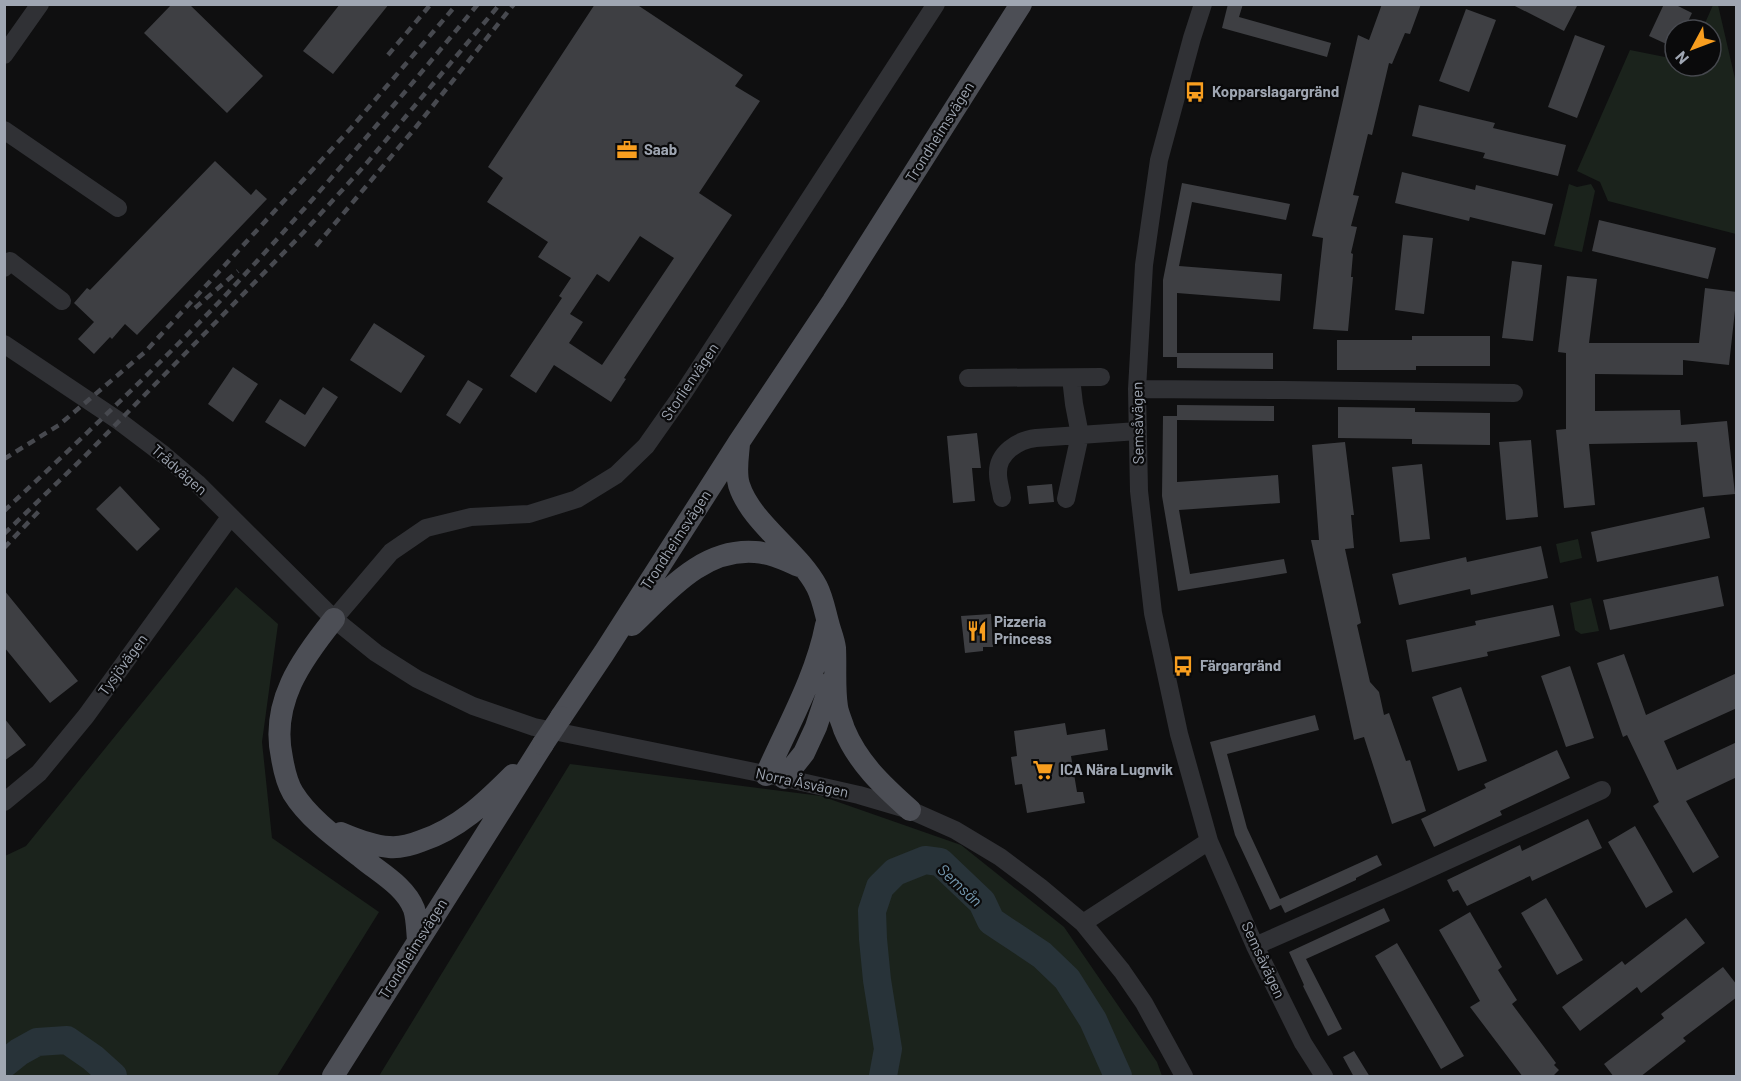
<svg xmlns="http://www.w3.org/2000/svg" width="1741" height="1081" font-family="Barlow,sans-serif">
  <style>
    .green { fill: #1b231c }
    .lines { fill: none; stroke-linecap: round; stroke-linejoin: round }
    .river { stroke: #283339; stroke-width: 28 }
    .building { fill: #3e3f43; fill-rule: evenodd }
    .minor { stroke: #303135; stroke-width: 18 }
    .major { stroke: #4c4e55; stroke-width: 22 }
    .rail { stroke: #47494f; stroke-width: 4.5; stroke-dasharray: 8 6; stroke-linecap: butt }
    .major-bridge { stroke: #4c4e55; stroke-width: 22 }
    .labels { text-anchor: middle; stroke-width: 4.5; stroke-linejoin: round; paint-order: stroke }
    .poi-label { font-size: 15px; font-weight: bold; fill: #9fa6b2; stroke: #0a0a0b; text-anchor: start }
    .street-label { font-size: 15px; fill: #9fa6b2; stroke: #0a0a0b }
    .water-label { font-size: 16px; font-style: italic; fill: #7498af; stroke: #0a0a0b }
  </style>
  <rect width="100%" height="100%" fill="#0f0f10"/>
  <!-- green -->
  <path class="green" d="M1713,5H1718L1736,83V234L1608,201L1600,182L1577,171L1630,50L1675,59V66H1711V30H1702Z
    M1569,184L1577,187L1591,184L1595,191L1582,252L1554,246Z
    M1578,539L1582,558L1560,563L1556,544Z
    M236,587L278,624L262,742L272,838L379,912L277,1076H5V856L26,846Z
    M1591,598L1599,631L1581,634L1575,630L1570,603Z
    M570,764L821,796L961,845L1064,927L1157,1062L1162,1076H379Z"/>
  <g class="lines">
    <!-- river -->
    <path class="river" d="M4,1064L19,1052L37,1042L67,1040L93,1058L113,1076
      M883,1076L888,1049L877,980L873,939L872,911L880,887L895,872L925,860L940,862L982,902L991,921L1042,955L1067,979L1093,1020L1118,1076"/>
  </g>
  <!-- building -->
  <path class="building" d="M172,4H189L263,76L227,113L144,33Z
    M340,4H389L333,74L303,51Z
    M595,4H636L743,75L735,86L760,101L699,193L732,215L624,378L626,379L611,402L554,365L536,393L510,376L562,298L559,296L571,278L538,257L548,242L487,202L503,178L488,167ZM640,236L674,258L602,365L569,343L583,322L570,314L597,274L609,282Z
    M1228,4H1243L1239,17L1331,43L1327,57L1222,28Z
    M1382,4H1421L1410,34L1405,33L1392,64L1389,63L1372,135L1368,134L1353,195L1359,196L1351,226L1357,227L1351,253L1353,254L1351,277H1353L1348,331L1313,329L1323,238L1312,236L1314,227L1358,35L1369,40Z
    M1511,4H1578L1564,31Z
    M1664,4H1674L1692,13L1684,30H1675V48L1649,36Z
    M1466,9L1496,20L1469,92L1439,81Z
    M1575,35L1605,46L1577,118L1548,107Z
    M1419,105L1495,123L1493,128L1566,145L1558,176L1483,158L1485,153L1412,136Z
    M215,161L251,195L256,189L267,199L137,335L125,324L112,339L110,337L94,354L78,339L94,322L74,303L87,288L90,290Z
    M1402,172L1475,190L1476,185L1553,204L1545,235L1470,217L1469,221L1395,203Z
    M1182,183L1290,204L1286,220L1192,202L1179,266L1282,274L1280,301L1177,293V357H1163V280Z
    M1599,220L1716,248L1708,279L1592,251Z
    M1403,235L1433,238L1424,314L1395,310Z
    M1512,261L1542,265L1533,341L1502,338Z
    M1567,276L1597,279L1589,343H1699L1705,288L1737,292L1729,365L1683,360V375L1595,374V411L1680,410L1681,425L1727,421L1735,494L1703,497L1697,442L1589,444L1595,505L1564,508L1556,430L1566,429V353L1558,352Z
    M374,323L425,356L401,393L350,360Z
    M1412,336H1490V366H1416V370H1337V340H1412Z
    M1177,353H1273V369L1177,368Z
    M233,367L258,384L233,422L208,404Z
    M468,380L483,389L460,424L446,415Z
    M323,387L338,397L305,447L265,422L280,399L305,415Z
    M1177,405L1274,406V421L1177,420V482L1278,475L1280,503L1179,510L1190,574L1284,559L1287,573L1178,591L1162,496L1163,416H1177Z
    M1338,407L1415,408V412L1490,413V445L1412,444V439L1338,438Z
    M977,433L981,468H972L975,501L953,503L947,436Z
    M1531,440L1538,517L1506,520L1499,442Z
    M1345,442L1354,515H1351L1354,548L1345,549L1361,623L1357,625L1370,682L1379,692L1384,715L1389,713L1406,761L1410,760L1426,811L1392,824L1364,737L1354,740L1311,540H1319L1312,445Z
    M1422,464L1430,539L1400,542L1392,467Z
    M1052,484L1054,502L1029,504L1027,486Z
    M120,486L160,529L137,551L96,509Z
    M1704,507L1710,538L1597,562L1591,532Z
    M1541,546L1548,578L1471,595L1470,589L1399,605L1392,574L1466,557L1467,562Z
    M1718,576L1724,606L1610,630L1603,600Z
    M4,590L78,681L50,703L4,647Z
    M1553,605L1560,636L1487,652L1488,656L1412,672L1406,640L1476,625L1475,621Z
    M991,614L993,647H983V651L965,653L961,616Z
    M1624,654L1646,715L1737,673V708L1664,741L1677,770L1737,742V777L1686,801L1719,857L1693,873L1653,806L1659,802L1627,735L1623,737L1597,663Z
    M1570,666L1594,738L1566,747L1541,676Z
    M1461,687L1487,761L1458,771L1432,697Z
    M1315,715L1319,730L1227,754L1247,828L1280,899L1377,855L1382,865L1356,878V880L1285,913L1281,905L1270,910L1235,835L1210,742Z
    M4,718L26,745L4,761Z
    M1065,723L1067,735L1105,729L1108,750L1071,756L1077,792H1083L1085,803L1027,813L1022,784L1015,785L1011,757L1017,756L1014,731Z
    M1557,750L1570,778L1500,811L1502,815L1434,847L1421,819L1486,788L1484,784Z
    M1588,819L1602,848L1532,881L1530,876L1467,906L1458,890L1453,892L1447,880L1520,845L1522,851Z
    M1635,826L1673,892L1646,908L1608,842Z
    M1546,898L1583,960L1557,975L1521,913Z
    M1384,908L1390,921L1306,959L1342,1029L1328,1036L1303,986L1304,985L1289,952Z
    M1470,912L1502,967L1498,970L1517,1000L1512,1004L1556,1063L1554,1065L1559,1070L1552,1077H1523L1470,1007L1480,1001L1439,930Z
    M1686,918L1705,943L1641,993L1637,987L1580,1031L1562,1007L1622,961L1625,965Z
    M1397,943L1464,1056L1441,1069L1375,956Z
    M1723,967L1737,985V997L1683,1038L1686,1041L1640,1077H1614L1604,1064L1664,1018L1661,1014Z
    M1354,1051L1370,1077H1354L1343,1057Z"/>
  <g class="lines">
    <!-- minor -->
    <path class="minor" d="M1203,4L1192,38L1159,160L1144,265L1137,389L1139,491L1153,613L1179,734L1209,841L1255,946L1303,1043L1324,1076
      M4,55L40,4
      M4,130L118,208
      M4,268L10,261L62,301
      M4,344L119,421L164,455L197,483L334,619L376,653L417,679L473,706L534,727L784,778L859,795L910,810L955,830L1000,857L1040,887L1083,923L1122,971L1144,1003L1184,1076
      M968,378L1101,377
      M1137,389L1284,390L1514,393
      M1002,498C1001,490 998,482 998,474C997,453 1018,440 1036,438L1138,431
      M1066,499L1080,435L1074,404L1071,378
      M334,619L391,552L426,528L471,517L529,514L577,499L616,475L646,446L684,392L936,4
      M4,802L39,773L86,716L230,517
      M1083,923L1209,841
      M1255,946L1398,883L1602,790"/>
    <!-- major -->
    <path class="major" d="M739,444C738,457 735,472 739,485C751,523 798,551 817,587C823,599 825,612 829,626C831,633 834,640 835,648C836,668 834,687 837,707C838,714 842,722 844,729C858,763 883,786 910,810
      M334,619C301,660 270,703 282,758C284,770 287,783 293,793C309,819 339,840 362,858C380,873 405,886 414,909C417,918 417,930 418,940
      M632,625C667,592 702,548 755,552C771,553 785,560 799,566
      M561,717L604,653L739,442L833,301L1021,4
      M766,775C787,727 816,677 826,625
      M784,778L804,753L816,727L831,682
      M341,833C355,839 373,846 389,847C400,848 411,845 421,841C458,829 485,803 513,775
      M333,1076L543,744"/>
    <!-- rail -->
    <path class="rail" d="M388,55L431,4
      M316,246L416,127L514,4
      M195,308L238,271
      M4,459L59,425L145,352L351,128L457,4
      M4,511C78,442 152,372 222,299C311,204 395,105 478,4
      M4,534L84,457L303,233L366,164L500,4
      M4,548L40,510"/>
    <!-- major-bridge -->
    <path class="major-bridge" d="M543,744L561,717"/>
  </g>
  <!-- icons -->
  <defs>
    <g id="bus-bare" transform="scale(1.62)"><path d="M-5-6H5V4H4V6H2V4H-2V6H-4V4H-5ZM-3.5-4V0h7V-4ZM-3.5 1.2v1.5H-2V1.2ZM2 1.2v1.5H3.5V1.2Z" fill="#f89e1f" stroke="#0a0a0b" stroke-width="2.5" paint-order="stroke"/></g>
    <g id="office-bare" transform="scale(1.62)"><path d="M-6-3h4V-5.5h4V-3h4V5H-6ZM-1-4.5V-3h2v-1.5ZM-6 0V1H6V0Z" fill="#f89e1f" stroke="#0a0a0b" stroke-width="2.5" paint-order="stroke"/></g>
    <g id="restaurant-bare" transform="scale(1.62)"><path d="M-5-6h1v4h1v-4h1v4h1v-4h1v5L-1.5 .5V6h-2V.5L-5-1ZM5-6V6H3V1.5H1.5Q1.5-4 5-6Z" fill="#f89e1f" stroke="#0a0a0b" stroke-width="2.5" paint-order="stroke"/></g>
    <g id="supermarket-bare" transform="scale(1.62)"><path d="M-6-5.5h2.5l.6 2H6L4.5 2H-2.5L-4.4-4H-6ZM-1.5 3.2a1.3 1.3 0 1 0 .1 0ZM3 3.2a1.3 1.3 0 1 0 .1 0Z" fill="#f89e1f" stroke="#0a0a0b" stroke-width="2.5" paint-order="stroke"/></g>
  </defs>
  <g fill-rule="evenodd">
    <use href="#bus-bare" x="1195" y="92"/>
    <use href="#office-bare" x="627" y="150"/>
    <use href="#restaurant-bare" x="977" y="631"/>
    <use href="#bus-bare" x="1183" y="666"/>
    <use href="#supermarket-bare" x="1043" y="770"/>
  </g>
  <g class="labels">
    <!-- poi labels -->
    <g class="poi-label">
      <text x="1212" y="97">Kopparslagargränd</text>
      <text x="644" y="155">Saab</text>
      <text x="994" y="627">Pizzeria<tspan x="994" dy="17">Princess</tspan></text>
      <text x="1200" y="671">Färgargränd</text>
      <text x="1060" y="775">ICA Nära Lugnvik</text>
    </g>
    <!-- street labels -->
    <g class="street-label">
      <text transform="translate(940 132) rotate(-58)" y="5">Trondheimsvägen</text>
      <text transform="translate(690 382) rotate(-56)" y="5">Storlienvägen</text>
      <text transform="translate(1138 423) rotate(-91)" y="5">Semsåvägen</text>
      <text transform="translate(179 470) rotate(41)" y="5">Trådvägen</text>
      <text transform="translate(676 540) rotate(-57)" y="5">Trondheimsvägen</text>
      <text transform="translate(123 665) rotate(-54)" y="5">Tysjövägen</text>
      <text transform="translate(802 783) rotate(12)" y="5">Norra Åsvägen</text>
      <text transform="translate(413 949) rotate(-58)" y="5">Trondheimsvägen</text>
      <text transform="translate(1263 960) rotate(65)" y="5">Semsåvägen</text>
    </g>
    <!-- water labels -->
    <g class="water-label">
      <text transform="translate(960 885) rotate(43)" y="6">Semsån</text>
    </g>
  </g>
  <!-- border -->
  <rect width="1741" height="1081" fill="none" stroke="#9fa6b2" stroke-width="12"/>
  <!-- north arrow -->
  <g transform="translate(1693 48) rotate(229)"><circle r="28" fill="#0a0a0b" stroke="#46484e" stroke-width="1.5"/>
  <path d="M0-4.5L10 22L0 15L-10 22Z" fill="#f89e1f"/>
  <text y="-9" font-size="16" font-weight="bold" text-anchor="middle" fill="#9fa6b2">N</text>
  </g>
</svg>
